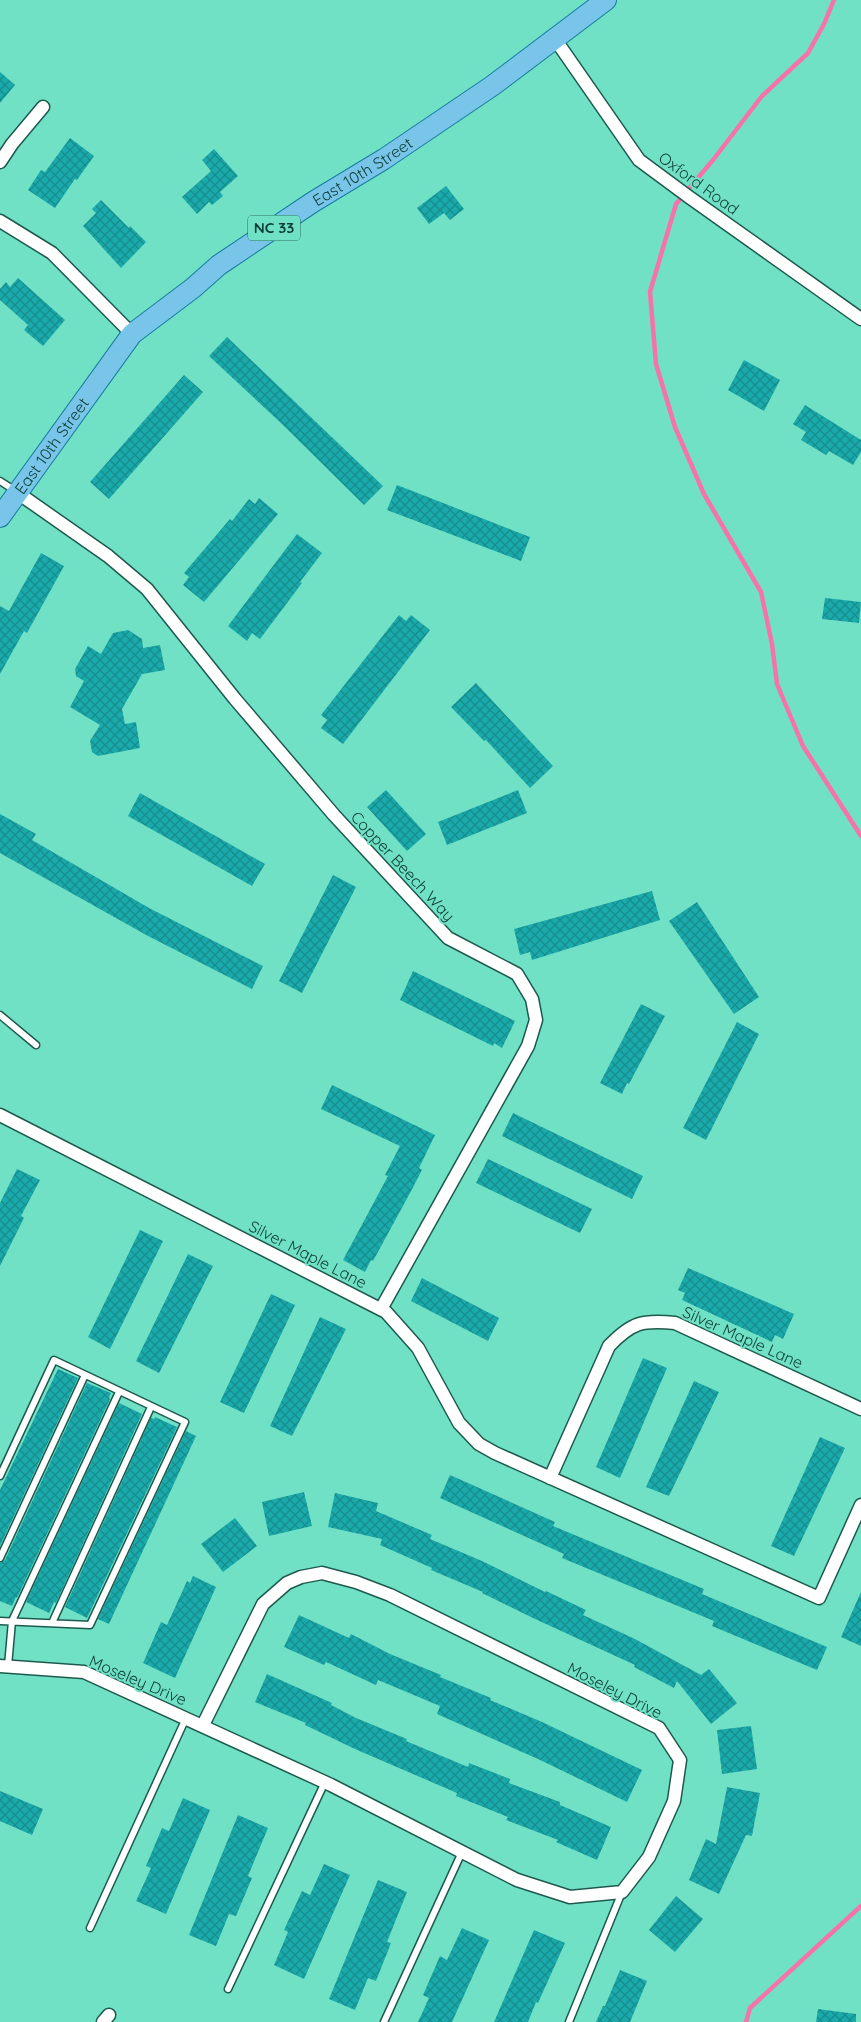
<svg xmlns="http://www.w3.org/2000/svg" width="861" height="2022" font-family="Quicksand,sans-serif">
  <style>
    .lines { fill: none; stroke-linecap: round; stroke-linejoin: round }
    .stream { stroke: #f573aa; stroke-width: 4.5 }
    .building { fill: url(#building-cross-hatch) }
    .lane-casing { stroke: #1d5a4d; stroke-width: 9 }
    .street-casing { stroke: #1d5a4d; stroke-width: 15 }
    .primary-casing { stroke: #177da0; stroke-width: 22 }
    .lane { stroke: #fff; stroke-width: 6 }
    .street { stroke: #fff; stroke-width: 12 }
    .primary { stroke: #78c5e9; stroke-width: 20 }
    .labels { text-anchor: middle; stroke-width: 4; stroke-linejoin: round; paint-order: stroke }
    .shield { fill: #71e1c6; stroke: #2a6f5f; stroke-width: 1 }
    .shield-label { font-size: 15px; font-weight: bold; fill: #0b3e33 }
    .street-label { font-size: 16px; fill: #0b3e33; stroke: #71e1c6 }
  </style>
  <defs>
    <pattern id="building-cross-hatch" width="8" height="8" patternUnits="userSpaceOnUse" patternTransform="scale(1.25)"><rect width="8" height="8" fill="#1baaab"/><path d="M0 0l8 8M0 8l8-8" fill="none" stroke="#168c8c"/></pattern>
  </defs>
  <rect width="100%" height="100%" fill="#71e1c6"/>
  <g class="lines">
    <!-- stream -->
    <path class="stream" d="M834,0L824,24L808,53L762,96L713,160L676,204L650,292L656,364L675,427L704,494L761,592L772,644L777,684L803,746L861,836
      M746,2022L750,2008L861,1906"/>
  </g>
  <!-- building -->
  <path class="building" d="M0,72L15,85L0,103Z
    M70,138L94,156L77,180L75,179L55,208L28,190L41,170L45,172Z
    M214,149L238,176L220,192L223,196L212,205L209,202L197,214L182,197L211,171L202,160Z
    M446,186L464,209L450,220L444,213L429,224L417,208Z
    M101,200L129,228L130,226L146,242L121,268L83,226L96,213L92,209Z
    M18,278L65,320L43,346L24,330L28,325L0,300V289L6,282L10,287Z
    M227,337L383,486L364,505L282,424L209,356Z
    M744,360L780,380L764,411L728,390Z
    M184,375L203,392L109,499L90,482Z
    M805,405L861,440V452L853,465L829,451L826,455L801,440L806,432L793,424Z
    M397,485L530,537L521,561L387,510Z
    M259,498L278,514L204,602L183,585L189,577L184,573L230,519L232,521L249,499L255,504Z
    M297,534L322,553L300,582L302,583L260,639L252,633L247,641L228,626Z
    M41,553L64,566L27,633L24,631L0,674V606L9,611Z
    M825,598L861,602L859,623L822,619Z
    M399,615L406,621L411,615L430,630L343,744L321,728L327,720L321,715Z
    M128,630L142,639L143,648L160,645L165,670L142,674L122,709L125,724L136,722L140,748L98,756L92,752L90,741L100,725L70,707L84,681L76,676L75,669L88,646L101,654L113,633Z
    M476,683L553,766L530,788L486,740L484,741L451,707Z
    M386,790L426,834L407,851L367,807Z
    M518,790L527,813L447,845L438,822Z
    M140,793L265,864L252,886L128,816Z
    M0,814L36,834L32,840L149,908L263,966L252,989L148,936L0,853Z
    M333,875L356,887L302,993L279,981Z
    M652,891L660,920L532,960L530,952L520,955L514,929Z
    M697,902L759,997L734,1014L669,921Z
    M413,971L515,1021L502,1048L494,1043L493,1046L400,1000Z
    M641,1004L665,1016L629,1084L627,1083L622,1094L600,1083Z
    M737,1022L759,1034L706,1140L683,1128Z
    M332,1085L435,1135L419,1168L422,1170L410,1193L373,1261L371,1260L365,1272L343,1260L388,1176L385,1175L400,1146L321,1109Z
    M513,1113L643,1176L632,1199L502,1136Z
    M488,1159L592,1209L580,1233L476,1183Z
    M17,1169L40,1180L21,1216L24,1218L0,1266V1203Z
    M140,1230L163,1241L110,1349L88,1337Z
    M188,1254L213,1266L159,1373L136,1361Z
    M688,1268L794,1314L783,1339L775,1335L772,1342L682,1300L685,1293L678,1290Z
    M422,1278L499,1318L488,1341L411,1301Z
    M271,1294L295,1305L244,1413L220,1402Z
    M320,1317L346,1329L292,1436L270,1426Z
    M643,1358L667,1368L620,1478L596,1467Z
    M58,1369L78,1378L0,1546V1490Z
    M694,1381L719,1392L669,1496L646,1487Z
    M87,1383L111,1393L109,1398L110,1399L17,1598L16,1597L12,1606L0,1601V1563L5,1560Z
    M119,1403L142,1414L56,1603L54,1602L49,1613L26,1602Z
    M155,1417L177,1427L87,1618L65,1607L151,1418L154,1419Z
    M186,1431L196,1436L109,1624L98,1619Z
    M820,1437L845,1448L794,1556L771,1546Z
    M450,1475L555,1522L553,1526L704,1589L702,1594L827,1647L817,1670L712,1626L714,1621L562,1558L564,1554L440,1498Z
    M304,1492L312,1526L269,1536L262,1502Z
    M335,1493L378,1503L376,1511L432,1535L430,1539L482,1561L545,1592L546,1591L586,1610L583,1615L635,1639L701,1675L709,1669L737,1703L711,1724L677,1681L674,1688L634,1667L635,1665L533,1618L482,1593L483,1592L431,1570L432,1568L380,1545L382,1539L328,1527Z
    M235,1518L257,1546L223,1572L201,1544Z
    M193,1576L216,1587L175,1678L143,1663L161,1622L167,1625L187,1581L190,1583Z
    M861,1592V1646L841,1637Z
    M299,1615L349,1638L351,1634L390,1654L441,1675L440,1677L491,1698L490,1700L542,1722L642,1770L627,1802L538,1759L437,1714L440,1706L378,1680L376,1685L326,1662L324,1665L284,1647Z
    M267,1674L332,1703L331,1705L356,1718L407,1739L406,1741L468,1767L469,1763L510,1779L509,1783L560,1802V1805L611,1827L597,1860L556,1842L558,1840L506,1820L508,1817L456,1796L457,1793L355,1749L305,1725L306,1723L255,1702Z
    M751,1726L757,1769L722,1774L717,1730Z
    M727,1787L760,1793L752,1836L746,1835L719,1894L689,1880L706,1839L716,1844Z
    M0,1791L43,1809L32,1835L0,1821Z
    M183,1798L210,1810L166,1914L136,1901L151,1868L146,1866L162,1828L169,1831Z
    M238,1815L268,1828L248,1876L252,1878L236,1916L229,1914L216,1946L189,1935Z
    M324,1864L350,1875L304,1979L274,1965L288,1932L284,1930L302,1891L310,1895Z
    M378,1880L407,1892L387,1942L391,1943L376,1981L368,1978L355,2010L329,1999Z
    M676,1896L703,1919L675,1952L649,1930Z
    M462,1928L489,1940L452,2022H418L429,1998L423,1995L440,1956L447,1960Z
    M534,1930L565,1943L538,2003L536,2002L528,2022H494Z
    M620,1970L647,1981L630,2022H596L603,2006H605Z
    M818,2009L856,2014V2022H816Z"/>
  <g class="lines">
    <!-- lane casing -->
    <g class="lane-casing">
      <path id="lane" d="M0,481L17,492
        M0,1015L36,1045
        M0,1476L54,1360L185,1422L90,1625L0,1621
        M0,1558L85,1375
        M52,1623L151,1407
        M8,1666L12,1621L119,1392
        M90,1928L186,1718
        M228,1989L325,1782
        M384,2022L462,1852
        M569,2022L622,1892"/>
    </g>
    <!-- street casing -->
    <g class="street-casing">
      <path id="street" d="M555,39L639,160L689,197L861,319
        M0,162L12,144L43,107
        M0,221L52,253L132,334
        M18,493L108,556L147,589L235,699L334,815L448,938L517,974L532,999L536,1020L528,1046L381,1309
        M0,1115L386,1312L418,1348L459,1423L479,1444L495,1453L819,1598L861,1505
        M550,1478L609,1346C632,1322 642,1320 675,1323L861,1409
        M0,1666L84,1672L331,1785L517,1880L570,1897L622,1892L649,1857L674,1801L680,1760L659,1728L390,1595L356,1582L322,1573L301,1577L287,1583L263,1604L203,1725
        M103,2022L109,2015"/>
    </g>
    <!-- primary casing -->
    <g class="primary-casing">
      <g id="primary">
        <path id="s1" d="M0,517L132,334L193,288L219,265L313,202L384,159L492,86L606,0"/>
      </g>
    </g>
    <!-- lane -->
    <use href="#lane" class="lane"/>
    <!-- street -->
    <use href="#street" class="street"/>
    <!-- primary -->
    <use href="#primary" class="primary"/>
  </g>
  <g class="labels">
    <!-- shield labels -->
    <rect class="shield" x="248" y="215.5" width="52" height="25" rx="4"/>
    <g class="shield-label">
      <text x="274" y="233">NC 33</text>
    </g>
    <!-- street labels -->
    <g class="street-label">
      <text dy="6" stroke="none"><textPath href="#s1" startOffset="508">East 10th Street</textPath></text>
      <text transform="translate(699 183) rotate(36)" y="6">Oxford Road</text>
      <text dy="6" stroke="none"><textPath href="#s1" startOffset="88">East 10th Street</textPath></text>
      <text transform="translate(403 866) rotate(47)" y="6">Copper Beech Way</text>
      <text transform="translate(308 1254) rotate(27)" y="6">Silver Maple Lane</text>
      <text transform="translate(743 1337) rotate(24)" y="6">Silver Maple Lane</text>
      <text transform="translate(138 1680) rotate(23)" y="6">Moseley Drive</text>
      <text transform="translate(615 1690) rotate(27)" y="6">Moseley Drive</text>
    </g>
  </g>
</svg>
